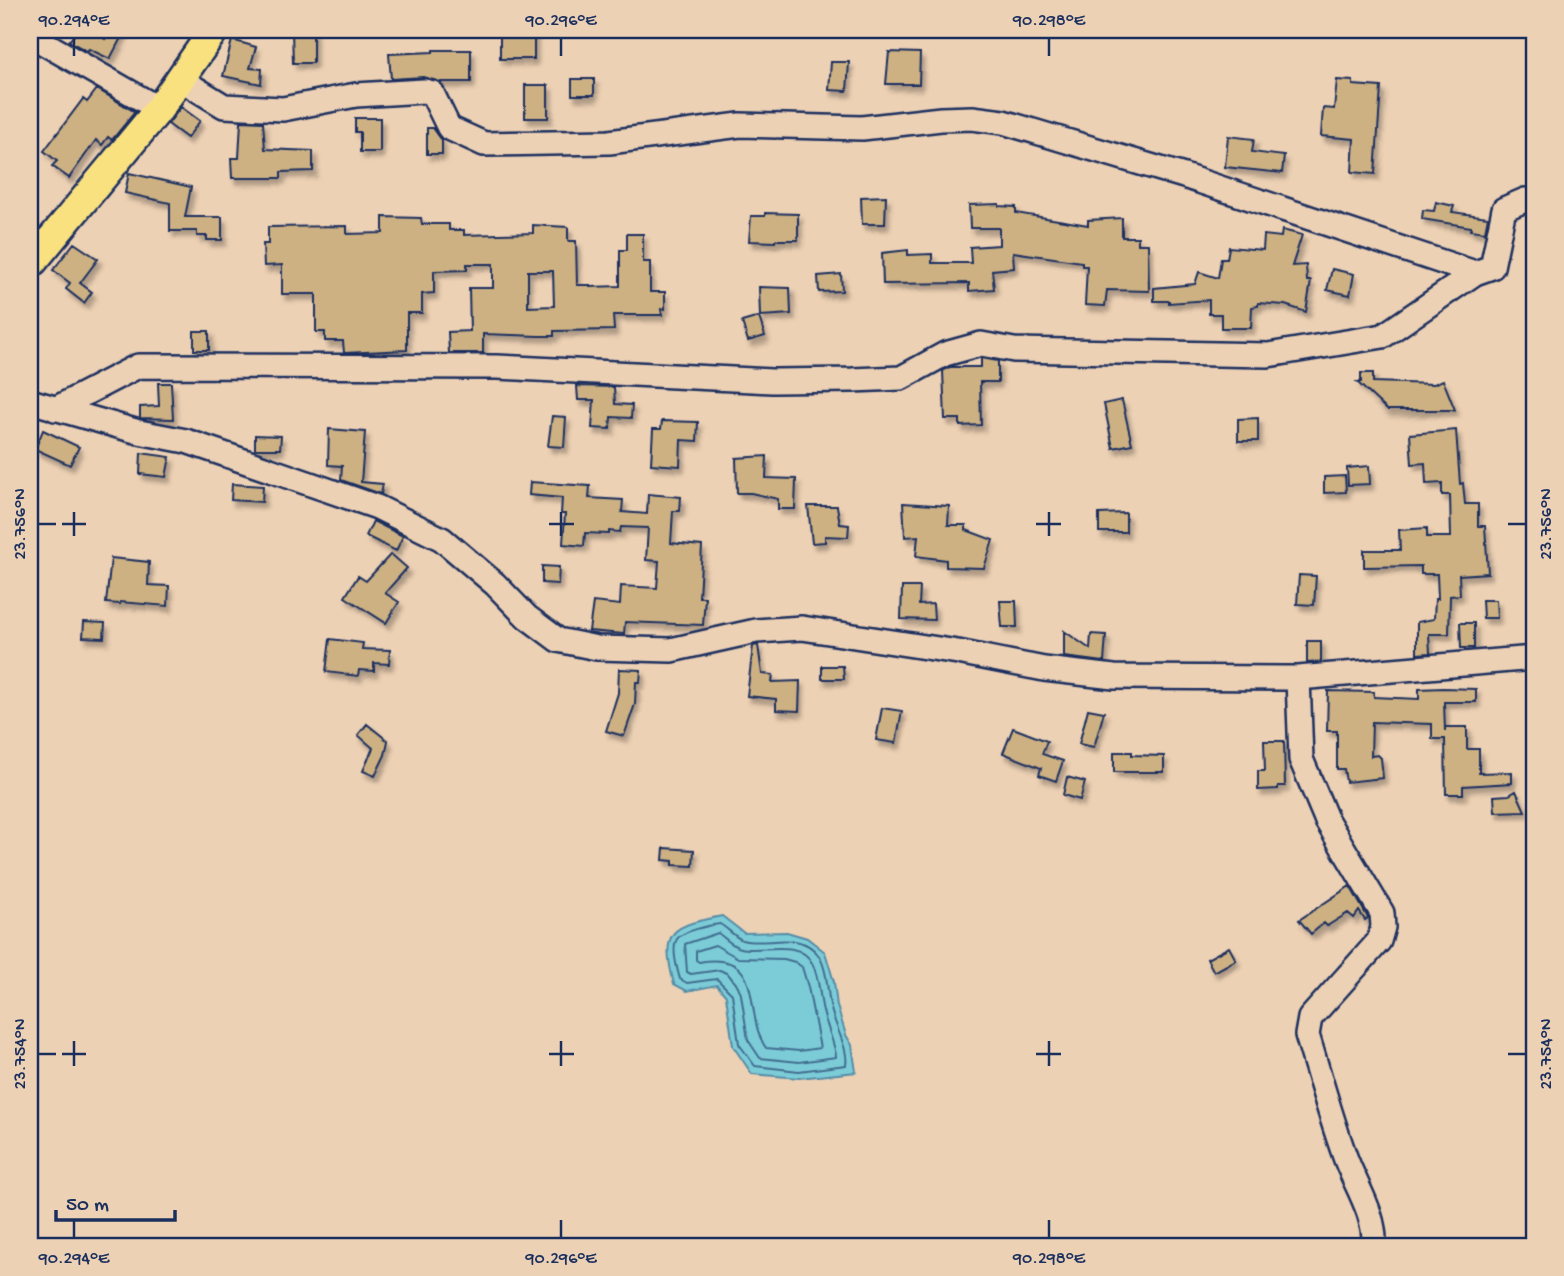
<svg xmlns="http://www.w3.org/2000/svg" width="1564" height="1276" font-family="'Gochi Hand',sans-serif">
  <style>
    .water { fill: #7cccd8; stroke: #558da7; stroke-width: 2 }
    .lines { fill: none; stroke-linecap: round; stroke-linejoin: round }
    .shore { stroke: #426e8f; stroke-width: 2 }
    .building { fill: #cdb182; stroke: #1b2f5e; stroke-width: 2; fill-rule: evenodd; filter: url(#shadow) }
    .minor-casing { stroke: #1b2f5e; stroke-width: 28 }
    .major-casing { stroke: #1b2f5e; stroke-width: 33 }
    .minor { stroke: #edd1b4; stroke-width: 23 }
    .major { stroke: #fae180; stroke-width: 28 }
    .ticks { fill: none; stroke: #1b2f5e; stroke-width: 2.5 }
    .neatline { fill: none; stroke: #1b2f5e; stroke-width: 2.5 }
    .ticks-label { font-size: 18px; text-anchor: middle; fill: #1b2f5e }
  </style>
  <defs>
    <filter id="shadow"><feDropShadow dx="3.5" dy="5.5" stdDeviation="2" flood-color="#0004"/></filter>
  </defs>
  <rect width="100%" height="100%" fill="#edd1b4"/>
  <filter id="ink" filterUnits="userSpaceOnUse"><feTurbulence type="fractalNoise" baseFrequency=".0143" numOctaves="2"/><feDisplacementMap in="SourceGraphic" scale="14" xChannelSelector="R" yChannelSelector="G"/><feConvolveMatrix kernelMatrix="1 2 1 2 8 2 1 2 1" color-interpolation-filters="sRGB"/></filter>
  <g filter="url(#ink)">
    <!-- water -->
    <path class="water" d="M722,916L744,933L787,932L807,938L825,952L834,982L837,1006L846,1035L852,1045L856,1072L799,1078L752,1074L733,1046L726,996L717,985L687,991L674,984C660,930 671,926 722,916Z"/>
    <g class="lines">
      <!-- shore -->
      <path class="shore" d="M720,924C727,928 735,937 742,940C766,947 801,929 819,956C828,971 827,993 831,1009C835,1026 849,1050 846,1065L799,1071L755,1066L739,1044L732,994L717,979L687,983L680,979C677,969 671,948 677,939C682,931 711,925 720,924Z
        M718,933C725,938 732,946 741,948C762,953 799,938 812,963C820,978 819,996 823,1011C825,1022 837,1050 836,1057L799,1062L760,1058L748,1040L741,994L738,986L728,974L720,970L691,974L687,972L685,944Z
        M715,945L738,958L784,959L795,962L802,967L808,987L820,1048L799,1051L766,1048C742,1014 768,950 699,962L696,960V951Z"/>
    </g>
    <!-- building -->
    <path class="building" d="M78,30H93L105,39L110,30H125L110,59L89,49L87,51L69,41Z
      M292,30H313V63H293Z
      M500,30H534V59H500Z
      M232,40L256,47L250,68L262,69L261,84L223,76Z
      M433,50H471V82H440L423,77L391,79L389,54L433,52Z
      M889,52L920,53L919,84H886Z
      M831,62H849L847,91L829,90Z
      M572,79H594V95H572Z
      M1337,80L1353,81V85L1381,87L1375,174L1352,172L1354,139L1321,136L1323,108L1334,109Z
      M525,85H548V118H525Z
      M97,89L135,112L112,140L108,137L102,145L96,140L69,178L52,166L57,161L44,151L83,99L87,102Z
      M181,107L200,121L187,138L168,124Z
      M355,118H380V152H360V132H355Z
      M241,121L263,122L265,149L313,151V171L281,172V178H232L231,158H239Z
      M427,128H433L442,140V154H427Z
      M1228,136L1254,139L1252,152L1284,156L1282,173L1225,167Z
      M129,173L191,187L185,217H222V240H207V236H197V231H170V203L125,193Z
      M886,196L885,224H862L861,197Z
      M1436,202L1454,206L1452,212L1488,217L1485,232L1470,230L1471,227L1422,219L1423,210L1434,211Z
      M999,204V206L1016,207V213L1088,225V220L1122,218V237H1138V244H1148L1149,291L1107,290L1105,306L1085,305L1087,266H1082V262L1013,252L1014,268L992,270L994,289L969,291V283L883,284L882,253L908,250V255L932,254V263H971L970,247L999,245V228H970L969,205Z
      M765,213L798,214V240H775V242L749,241L751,216H765Z
      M383,217L421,218L422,224H449V230H464V235L533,233V225L568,227V241H576L577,285H590V287L620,286V250H627V234H643V262H650V292H665V309H661L662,315H613L614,330L554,331V336H539L483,334V353H449L448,332L470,331L469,288H493V264H467V270L434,271V293L422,294V313H407V350L344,353L343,341H325V332H316V294H282V265L264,266L263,244H268V227L347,226V234L383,233ZM528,271H553L554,306L528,307Z
      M1282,230L1302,235L1292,266L1306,265L1307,281H1311L1306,312L1285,305L1258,303V306L1252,307L1251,328H1221V314H1209V300L1169,303V301H1154V288L1195,284L1199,272L1218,278L1221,259H1227L1229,247L1263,250L1264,235L1281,237Z
      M74,243L98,259L80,283L92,292L84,303L66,289L70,283L53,270Z
      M1332,269L1354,274L1350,295L1327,290Z
      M841,274L842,291L819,292L818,276Z
      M759,287L790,288L791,314L760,316Z
      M759,317L765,336L748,341L742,322Z
      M194,331H209V350H194Z
      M981,358L998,361V382H980L981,425L960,426V419H945L943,371L950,367H981Z
      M1361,373H1373V382L1434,384L1443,380L1455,410H1387L1357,382H1361Z
      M158,383H171L173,419L140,418V407L159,406Z
      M577,386L614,387L615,404L632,405L631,418L611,417L610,429L592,428L594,400H578Z
      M1122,400L1132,444L1113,448L1104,404Z
      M552,416L566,417L564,447L548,446Z
      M1258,418V441H1238V419Z
      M662,421L698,422L697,441L681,440L680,466L651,464L653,429H661Z
      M329,429L365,432L361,482L383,484L381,494L341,480L342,466L328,465Z
      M43,430L79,447L70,465L35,449Z
      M1456,430L1460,484L1463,483L1465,504H1478V526H1485L1488,573L1459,575L1460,595L1450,596L1449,634H1429L1430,653L1417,654V622L1434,619L1435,599H1438L1437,574H1421V566L1364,567V550H1400L1399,530L1427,528V537H1451L1450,495H1442V483L1426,484L1425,463L1412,464L1410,434Z
      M255,435L281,436L280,449H255Z
      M141,453L170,457L166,477L140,474Z
      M767,456L766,478L796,479L795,509H778V499L751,493H737L736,458Z
      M1369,466L1370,484L1348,485L1347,468Z
      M1345,476L1346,492L1324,493V477Z
      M530,482L590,486L589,498L623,500L622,512L647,514L648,494L681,497L680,511H673L671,543L702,546L699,597H705L703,625L625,622L624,634L589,631L593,602L620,605L621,586L657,588L659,561L646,560L648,528L621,527L620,532L609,531V534L585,533L584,546L563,544L565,514H561L562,498L529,495Z
      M232,484L263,486L262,502L231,500Z
      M903,503L949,506L948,525H966V530L993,540L984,568L946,567V560L916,556L918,536L905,537Z
      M808,506H837L840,524L849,525L848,537L825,536V542L812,543Z
      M1126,513V532H1099V514Z
      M373,521L403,536L396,551L366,536Z
      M391,554L407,568L385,593L399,602L386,623L345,597L358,576L366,581Z
      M111,558L149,562L148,585L169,586L168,606L120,602V604L106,603Z
      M542,566L559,567L558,584L542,583Z
      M1299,575L1316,576L1314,605L1297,604Z
      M902,587H920L919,605L933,604L934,620L901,619Z
      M1482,600H1496L1497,618H1483Z
      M1000,601H1016L1017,627H1002Z
      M84,622L105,623L104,638L83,637Z
      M1460,623H1474V648H1461Z
      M1064,631L1090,649L1091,634L1106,635L1104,662L1064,657Z
      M330,639L363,643L362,649L390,650L389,664L374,663V671L359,670L358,676L326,672Z
      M1307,641H1321V662L1307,663Z
      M758,645L762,674L773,675L772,682L800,681L799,711L776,710V699L747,696L753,646Z
      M822,666H843L844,679H822Z
      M619,669L641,670L640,682H636L635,704L624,736L606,731L618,693Z
      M1443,688L1476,689V702H1444L1445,731V727H1467V749H1479V773L1512,772V783L1463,786V794H1446L1445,739H1432V724L1372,722L1371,756L1378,755L1381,758L1383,778L1346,782L1344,769H1337V731H1327L1328,691L1374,692V697L1419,699V689Z
      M882,708L902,711L896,743L876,740Z
      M1088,709L1104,712L1094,747L1079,744Z
      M367,724L388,741L385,755L375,776L363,771L373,748L358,735Z
      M1013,728L1047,741L1042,754L1063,761L1056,781L1039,775L1041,768L1003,753Z
      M1264,741H1284L1285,786H1278V789L1258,790V771H1265Z
      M1114,752H1132V755L1164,756V772H1114Z
      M1067,777L1085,782L1080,800L1063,795Z
      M1516,791L1525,811L1495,812L1494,796L1509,795Z
      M664,848L694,850L693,866L673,865V861L663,860Z
      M1350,886L1368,918L1365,920L1359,911L1354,918L1348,913L1327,926L1324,923L1311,934L1299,920Z
      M1229,947L1236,960L1214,972L1207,959Z"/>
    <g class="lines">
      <!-- minor casing -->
      <g class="minor-casing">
        <path id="minor" d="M30,35L159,109
          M180,79L224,106L283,109L356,95L424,91L432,93L449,128L484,144L609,142L740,125L862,128L941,119L972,118L1003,122L1184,176L1475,273L1492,267L1504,209L1525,200L1534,202
          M30,401L139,432L186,441L377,507L442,539L495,584L527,617L558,640L597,648L671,650L756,631L802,628L958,652L1044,669L1114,677L1298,678L1534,658
          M55,409L138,366L497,367L772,381L852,380L901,378L945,354L981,344L1014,350L1268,355L1383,336L1475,273
          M1298,678L1301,759L1327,821L1382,913L1383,927L1379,941L1310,1018L1307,1035C1319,1074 1330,1115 1344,1154C1354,1184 1376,1213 1374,1246"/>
      </g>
      <!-- major casing -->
      <g class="major-casing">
        <path id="major" d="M30,265L159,109L214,30"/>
      </g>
      <!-- minor -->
      <use href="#minor" class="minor"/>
      <!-- major -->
      <use href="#major" class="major"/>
    </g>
  </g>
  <!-- ticks -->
  <path class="ticks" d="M74,38V56M561,38V56M1049,38V56M74,512V536M561,512V536M1049,512V536M38,524H56M62,524H86M549,524H574M1036,524H1061M1508,524H1526M74,1041V1066M561,1041V1066M1049,1041V1066M38,1054H56M62,1054H86M549,1054H574M1036,1054H1061M1508,1054H1526M74,1220V1238M561,1220V1238M1049,1220V1238"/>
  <!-- margin -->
  <rect width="1564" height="1276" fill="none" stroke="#edd1b4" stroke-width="77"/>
  <!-- scale -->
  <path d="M56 1210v10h119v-10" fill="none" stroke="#1b2f5e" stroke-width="3.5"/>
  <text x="66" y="1210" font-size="21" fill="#1b2f5e" stroke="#edd1b4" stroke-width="5" paint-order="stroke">50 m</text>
  <rect x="38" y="38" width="1488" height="1200" class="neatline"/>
  <g class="ticks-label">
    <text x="74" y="25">90.294°E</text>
    <text x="561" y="25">90.296°E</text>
    <text x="1049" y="25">90.298°E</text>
    <text transform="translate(19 524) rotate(-90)" y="6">23.756°N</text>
    <text transform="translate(1545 524) rotate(-90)" y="6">23.756°N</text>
    <text transform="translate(19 1054) rotate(-90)" y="6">23.754°N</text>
    <text transform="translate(1545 1054) rotate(-90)" y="6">23.754°N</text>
    <text x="74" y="1263">90.294°E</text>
    <text x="561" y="1263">90.296°E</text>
    <text x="1049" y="1263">90.298°E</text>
  </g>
</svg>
